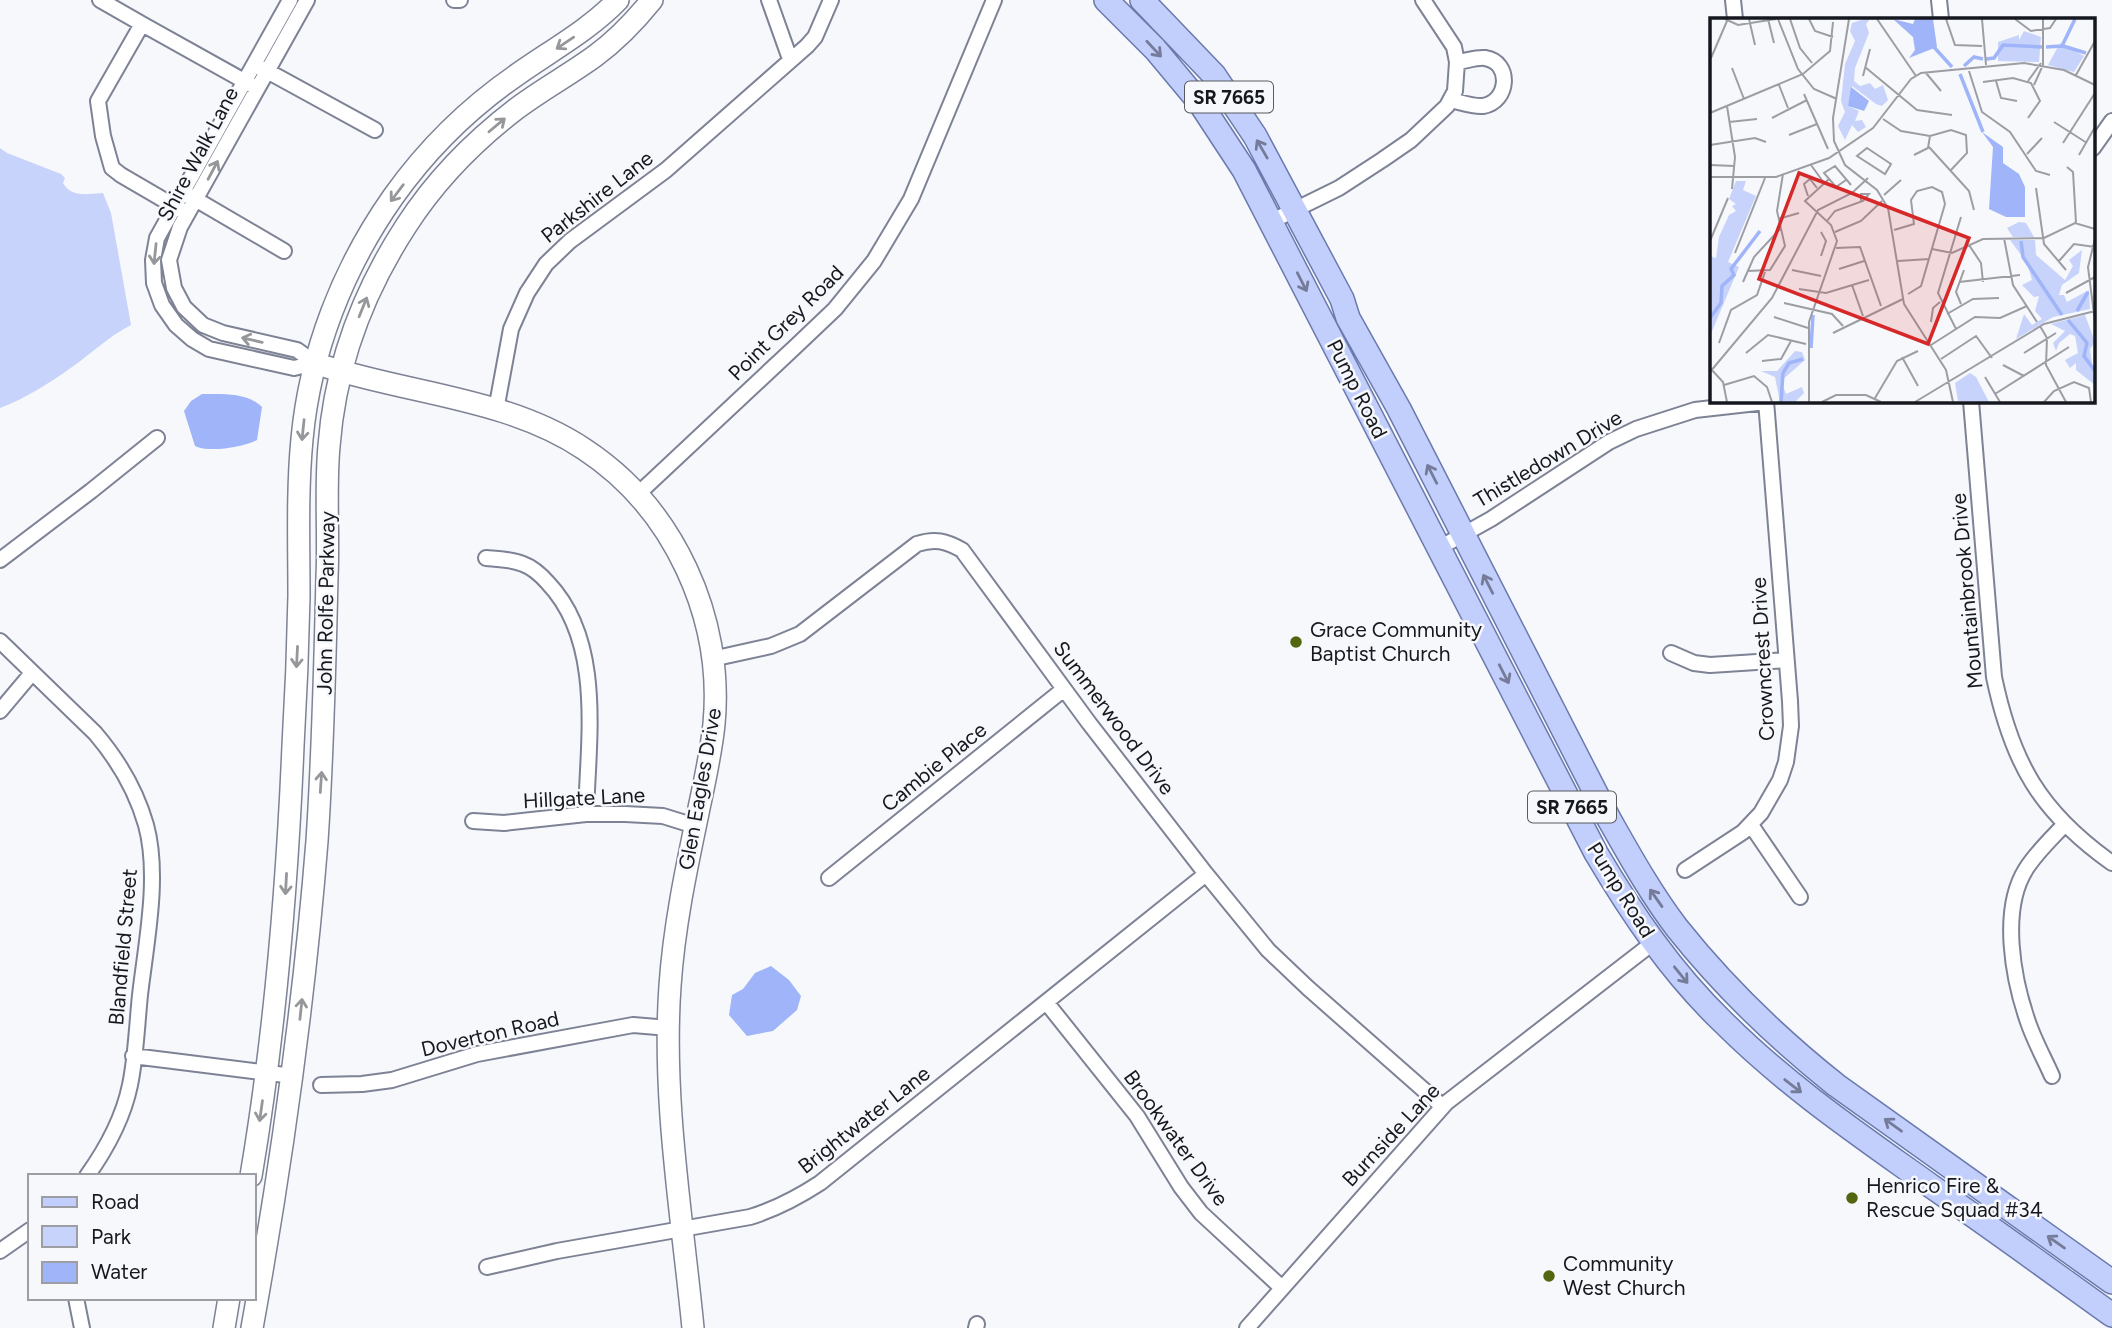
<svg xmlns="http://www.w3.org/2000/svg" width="2112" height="1328" font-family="Figtree,sans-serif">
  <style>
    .green { fill: #c7d3fa }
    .water { fill: #a0b4f9 }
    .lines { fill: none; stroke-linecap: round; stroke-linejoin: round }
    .street-casing { stroke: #7d8395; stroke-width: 18 }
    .secondary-casing { stroke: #7d8395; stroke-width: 24 }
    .primary-casing { stroke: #6b7aad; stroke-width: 26 }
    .street { stroke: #fff; stroke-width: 14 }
    .secondary { stroke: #fff; stroke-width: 21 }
    .primary { stroke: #c2cefc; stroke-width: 23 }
    .oneway { stroke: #96979a }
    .oneway2 { stroke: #757c99 }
    .poi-dot { fill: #52650f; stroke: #f6f8fc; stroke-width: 2.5 }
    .labels { text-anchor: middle; stroke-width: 5; stroke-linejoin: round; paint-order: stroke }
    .shield { fill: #f6f8fc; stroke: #595b61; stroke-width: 2 }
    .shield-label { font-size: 19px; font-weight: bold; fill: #16181f }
    .street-label { font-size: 21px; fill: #16181f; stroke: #f6f8fc }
    .poi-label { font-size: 21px; fill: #16181f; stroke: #f6f8fc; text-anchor: start }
    .inset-river { fill: none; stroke: #a0b4f9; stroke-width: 3.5 }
    .inset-road { fill: none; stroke: #9c9ea4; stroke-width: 2 }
    .view { fill: #d62828; fill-opacity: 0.15; stroke: #d62828; stroke-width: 3.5 }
    .inset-edge { fill: none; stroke: #16181f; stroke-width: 3.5 }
  </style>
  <rect width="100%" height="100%" fill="#f6f8fc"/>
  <!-- green -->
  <path class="green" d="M0,148L7,153L61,174L65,178L63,183C71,198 88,194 103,193L111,213L131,325C109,336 92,353 72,367C50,383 26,398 0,408Z"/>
  <!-- water -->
  <path class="water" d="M202,394C222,394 247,392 262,407L257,440C244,447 209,453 195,446L184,411L191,401Z
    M771,966L789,980L801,996L797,1010L773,1031L747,1036L729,1015L732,995L743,989L755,973Z"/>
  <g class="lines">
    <!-- street casing -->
    <g class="street-casing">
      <path id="street" d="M100,0L142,24
        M290,0L157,238L153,260L154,283L162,305L176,325L192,339L209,349L294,368L315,363
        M307,0L180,227L169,260L174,288L184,307L203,325L223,333L297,350L315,363
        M454,0H460
        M769,0L790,59
        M1733,0L1735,19
        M1939,0L1941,19
        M258,66L375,130
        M1450,100C1460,102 1473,107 1483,106C1509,102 1512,62 1485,58C1477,57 1466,61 1457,62
        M2093,148L2112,121
        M190,196L284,251
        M181,210L121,175L112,168L103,136L98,101L142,24L253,86
        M1270,222L1339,188L1382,160L1411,140L1447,106L1455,91L1457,62L1454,47L1423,0
        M1971,401L1994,677C2012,763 2040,812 2112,863
        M496,410L511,329L527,293L546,264L570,241L666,170L807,46L815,37L831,0
        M638,494L795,347L835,309L874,261L911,199L994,0
        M1439,548L1491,519L1609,442L1636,429L1695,410L1766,402
        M486,558C498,559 511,559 523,564C534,568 541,575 548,583C604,642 588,740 586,814
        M0,560L91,491L157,438
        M0,641L95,733C119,761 136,790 146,825C160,876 146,943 140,995C137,1024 136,1056 130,1085C123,1119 107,1148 87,1176
        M1671,653L1694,663L1710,665L1786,660
        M712,659L771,646L800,634L917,544C935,538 946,541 962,550L1089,723L1206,874L1268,950L1308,988L1442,1106
        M0,711L32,673
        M473,821L504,823L586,814H625L663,816L695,826
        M1751,825L1800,897
        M1685,870L1743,832L1761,813L1780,780L1786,762L1791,726L1790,701L1766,401
        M829,878L1064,689
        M1046,1002L1137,1116L1181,1187L1201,1213L1282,1288
        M133,1056L293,1076
        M2052,1076C2044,1058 2034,1040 2028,1022C2013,979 2000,910 2026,869C2036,853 2051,839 2065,824
        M321,1085L362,1084L392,1080L477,1054L633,1025L669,1028
        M0,1251L30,1230
        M487,1267L557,1251L750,1217C776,1209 797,1198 820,1183L1206,874
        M76,1298L82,1328
        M976,1328L977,1324
        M1247,1328L1446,1103L1654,942"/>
    </g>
    <!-- secondary casing -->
    <g class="secondary-casing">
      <path id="secondary" d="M327,367C412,394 509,399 584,449C674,508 724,618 714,724C711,754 704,784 698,813C686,870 674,927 670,986C662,1099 682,1215 693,1328
        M251,1176C275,1034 287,890 293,746C296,696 298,646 299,596C299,544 297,491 302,439C310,352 343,268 393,197C427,149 470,107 518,74C552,50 589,30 618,0
        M224,1328L229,1298
        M252,1328C281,1167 304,1005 317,841C323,753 325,665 327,577C329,533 325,489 329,446C335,367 363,292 406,226C435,181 473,142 516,109C541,90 569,75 595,56C617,40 635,21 652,0"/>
    </g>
    <!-- primary casing -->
    <g class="primary-casing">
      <path id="primary" d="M1106,0L1155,49L1200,103L1244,170L1596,853C1632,914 1672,973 1723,1022C1787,1086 1858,1134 1931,1186C1992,1228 2052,1272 2112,1315
        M1142,0L1214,75L1255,136L1342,299L1348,318L1399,409L1609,819C1630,856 1651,894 1677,928C1724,987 1777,1038 1836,1085L2112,1282"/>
    </g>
    <!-- street -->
    <use href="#street" class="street"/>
    <!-- secondary -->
    <use href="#secondary" class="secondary"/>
    <!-- primary -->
    <use href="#primary" class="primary"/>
  </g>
  <!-- one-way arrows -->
  <defs><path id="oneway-shaft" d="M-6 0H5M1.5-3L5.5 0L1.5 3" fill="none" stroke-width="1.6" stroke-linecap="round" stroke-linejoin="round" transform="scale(1.75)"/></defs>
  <g class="oneway">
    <use href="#oneway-shaft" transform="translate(565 43) rotate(146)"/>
    <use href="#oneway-shaft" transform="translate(497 125) rotate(-40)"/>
    <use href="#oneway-shaft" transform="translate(213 170) rotate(-62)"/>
    <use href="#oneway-shaft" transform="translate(397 193) rotate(127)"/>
    <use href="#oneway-shaft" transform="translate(155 254) rotate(96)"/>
    <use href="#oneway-shaft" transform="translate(363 307) rotate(-68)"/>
    <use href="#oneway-shaft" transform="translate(252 340) rotate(-167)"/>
    <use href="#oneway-shaft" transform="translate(303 430) rotate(96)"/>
    <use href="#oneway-shaft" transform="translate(297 657) rotate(93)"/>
    <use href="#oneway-shaft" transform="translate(321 782) rotate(-86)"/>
    <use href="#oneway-shaft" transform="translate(286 884) rotate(93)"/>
    <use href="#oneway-shaft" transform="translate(301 1009) rotate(-84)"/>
    <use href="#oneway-shaft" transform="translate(261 1111) rotate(98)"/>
  </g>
  <g class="oneway2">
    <use href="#oneway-shaft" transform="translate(1154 49) rotate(47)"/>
    <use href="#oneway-shaft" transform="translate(1262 149) rotate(-120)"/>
    <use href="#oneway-shaft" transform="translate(1302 282) rotate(63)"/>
    <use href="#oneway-shaft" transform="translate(1432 474) rotate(-117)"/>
    <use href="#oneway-shaft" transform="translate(1488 584) rotate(-117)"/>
    <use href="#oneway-shaft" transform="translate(1504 674) rotate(63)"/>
    <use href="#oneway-shaft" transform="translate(1656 898) rotate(-125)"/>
    <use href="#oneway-shaft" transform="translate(1681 975) rotate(51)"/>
    <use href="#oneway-shaft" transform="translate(1793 1086) rotate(38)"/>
    <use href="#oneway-shaft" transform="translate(1893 1125) rotate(-144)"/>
    <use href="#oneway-shaft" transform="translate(2056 1242) rotate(-145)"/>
  </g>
  <!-- markers -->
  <g class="poi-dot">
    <circle cx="1296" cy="642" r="7"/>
    <circle cx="1852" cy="1198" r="7"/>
    <circle cx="1549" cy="1276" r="7"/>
  </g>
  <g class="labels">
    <!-- shield labels -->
    <g class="shield">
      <rect x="1185" y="81.5" width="88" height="31" rx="5"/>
      <rect x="1528" y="791.5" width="88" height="31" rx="5"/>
    </g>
    <g class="shield-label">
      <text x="1229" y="104">SR 7665</text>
      <text x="1572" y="814">SR 7665</text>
    </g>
    <!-- street labels -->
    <g class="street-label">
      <text transform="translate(198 154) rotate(-62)" y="7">Shire Walk Lane</text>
      <text transform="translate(597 197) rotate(-38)" y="7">Parkshire Lane</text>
      <text transform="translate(786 323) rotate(-45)" y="7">Point Grey Road</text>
      <text transform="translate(1357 389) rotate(63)" y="7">Pump Road</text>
      <text transform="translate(1548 459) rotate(-31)" y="7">Thistledown Drive</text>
      <text transform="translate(1967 591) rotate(-95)" y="7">Mountainbrook Drive</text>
      <text transform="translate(326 603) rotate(-89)" y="7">John Rolfe Parkway</text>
      <text transform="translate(1763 659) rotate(-93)" y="7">Crowncrest Drive</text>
      <text transform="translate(1114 718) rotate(53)" y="7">Summerwood Drive</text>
      <text transform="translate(934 767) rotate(-39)" y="7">Cambie Place</text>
      <text transform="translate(700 789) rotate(-80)" y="7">Glen Eagles Drive</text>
      <text transform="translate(584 798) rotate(-3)" y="7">Hillgate Lane</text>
      <text transform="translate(1621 890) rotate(58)" y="7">Pump Road</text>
      <text transform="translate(123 947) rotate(-85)" y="7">Blandfield Street</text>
      <text transform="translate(490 1034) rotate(-13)" y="7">Doverton Road</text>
      <text transform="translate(864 1120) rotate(-38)" y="7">Brightwater Lane</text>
      <text transform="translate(1391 1135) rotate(-47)" y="7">Burnside Lane</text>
      <text transform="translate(1176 1138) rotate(54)" y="7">Brookwater Drive</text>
    </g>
    <!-- poi labels -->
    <g class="poi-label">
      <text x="1310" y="637">Grace Community<tspan x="1310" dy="24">Baptist Church</tspan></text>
      <text x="1866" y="1193">Henrico Fire &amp;<tspan x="1866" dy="24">Rescue Squad #34</tspan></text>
      <text x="1563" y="1271">Community<tspan x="1563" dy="24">West Church</tspan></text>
    </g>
  </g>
  <!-- overview -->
  <g transform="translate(1710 18)">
    <rect width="385" height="385" fill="#f6f8fc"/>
    <path d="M154,1H160L156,6L159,15L145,50L144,63L150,68L160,65L165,71L173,67L178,82L172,88L166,86L142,68L138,88L149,93L145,103L152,102L156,109L148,114L142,107L135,122L128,108L135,94L131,83L135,46L145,23L140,13L142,5ZM314,13L331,19L329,44L288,43V24L309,17V22ZM350,25L374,38L364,54L338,47ZM26,163H36L33,172L46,178L18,244L29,249L0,318V238L6,240L9,219L19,197L26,193L22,188L26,186L19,181ZM309,204L316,205L324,219H303L297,210ZM300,222H325L326,237L355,262L363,248L359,242L372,232L369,255L352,267L349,277H354L357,284L379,272L380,291L343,299L306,321L314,296L322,307L332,301L325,293L329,278L324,279L312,267L322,262L317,245ZM375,297L385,324L380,331L385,367L366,352V345L360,350L355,342L368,335L365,318L360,316L349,325L346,333L343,325L355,313L341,306ZM85,333L92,334L95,342L71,363L76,376L92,369L94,375L85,384H70L65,359L51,353H67ZM260,355L266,359L279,384L248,383L245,365Z" fill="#c7d3fa"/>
    <path d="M183,1L203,6L205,1H223L227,29L199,40L205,32L203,19ZM141,69L159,83L154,93L138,88ZM272,114L293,129V145L309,156L315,169V199H296L279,191L283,129Z" fill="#a0b4f9"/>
    <path class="inset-river" d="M223,28L242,49M353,28L376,35M336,29L352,28L365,1M276,41L284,40L293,27L333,29M254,48L264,39L273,41M250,56L273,114M311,223L313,239L352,297M367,293L378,274M0,300L11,285L12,268L24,257L21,251L50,213M358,302L377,325L374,338L385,353M101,330L103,297M71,384L73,355L79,345L93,341"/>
    <path class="inset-road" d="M15,1L28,7L66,1M39,1L45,27M58,1L64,25M68,1L88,51L104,71L127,81M80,1L90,30L102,45M99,1L105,13L123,19M139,1L123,100L124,123L135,147L167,172L178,190L194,286L236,352L243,384M167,1L206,58M236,1L245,27L272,28M272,1L276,47M305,1L321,13L340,10L346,1M1,40L17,3M155,49L207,92L242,97M22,50L34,81M259,53L272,94L300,114L326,153L340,157M216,55L231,73M366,57L385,23M153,58L160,31M286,63L291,80L307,83M318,63L331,45M273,64L303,60L321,65L330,83L318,100M69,67L78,90M324,67L333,47V1M94,76L118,131M17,88L25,139L22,171M0,95L93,56L120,33L123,4M62,100L97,82M173,101L191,113L220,118L241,112L256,117L257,135L241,152M19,104L47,101M344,104L377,125M79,117L107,106M353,125L385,75M0,127L45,120L56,124M219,129L259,173L264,192M157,130L181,146L175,156L147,138ZM317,136L332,120M204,137L218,130L220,118M369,137L385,109M0,147L24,148M101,147L114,165M357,149L363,154L366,205M0,159H66L119,140L163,110L201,61L211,55L314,45L354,52L385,67M136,162L126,169L114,155L125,148L141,167M326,170L334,226L356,252M174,177L191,162M98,178L94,166L100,161L107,170M68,201L89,195M117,203L125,193L153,183L159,176H151V184M184,212L204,206L201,182L207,173L222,169L232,174L235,186L211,268L198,276M111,214L116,223L111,238M125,214L151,203L172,183M294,220L303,267L327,304M385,221L378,249L385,304M0,223L18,180M259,227L271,245L273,264M126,230L150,229L171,288M222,231L242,235L273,221L334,220L365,205L385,211M25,235L55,160M188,243L219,241M349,243L364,226L385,229M129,251L154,243M82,252L111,258M37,253L60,252L75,228L67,193L73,156M33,264L44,239L71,210M249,264L310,257M142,267L153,298M89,271L116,275L159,262M356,275L385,259M74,285L122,296L133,308M251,286L246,274L254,252M237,296L263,281L289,280M64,299L98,310M221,304L223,290L230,284M330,308L337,320L336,347L356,384M246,311L228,275L251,199M123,315L193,281M9,325L21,292L47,277L55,254M221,327L265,299L290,300L317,288M36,335L58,317L96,326M314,335L346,315M192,339L208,368M231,341L266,318L282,340M52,343L71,341L81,323M293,347L314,358M0,350L13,364L17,384M0,354L62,280L108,192L142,175L158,160M275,359L290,384M14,367L44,358L57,369L62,384M285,376L359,329M165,380L187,343L208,333M99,384V304L127,223L121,207L95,183L119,161M112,384L126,377H156L171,384M205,384L334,306L385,293M334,384L344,373L364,364L379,370L381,384"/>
    <path class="view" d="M89,155L259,220L218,326L49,261Z"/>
    <rect width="385" height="385" class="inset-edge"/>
  </g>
  <!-- legend -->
  <rect x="28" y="1174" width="228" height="126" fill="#f6f8fc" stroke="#9c9ea4" stroke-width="2"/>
  <rect x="42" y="1197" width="35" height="10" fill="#c2cefc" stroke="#9c9ea4" stroke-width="2"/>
  <text x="91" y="1209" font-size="21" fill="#16181f">Road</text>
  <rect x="42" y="1226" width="35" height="21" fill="#c7d3fa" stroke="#9c9ea4" stroke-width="2"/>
  <text x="91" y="1244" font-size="21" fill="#16181f">Park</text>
  <rect x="42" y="1262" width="35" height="21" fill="#a0b4f9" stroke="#9c9ea4" stroke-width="2"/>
  <text x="91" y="1279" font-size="21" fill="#16181f">Water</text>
</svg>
